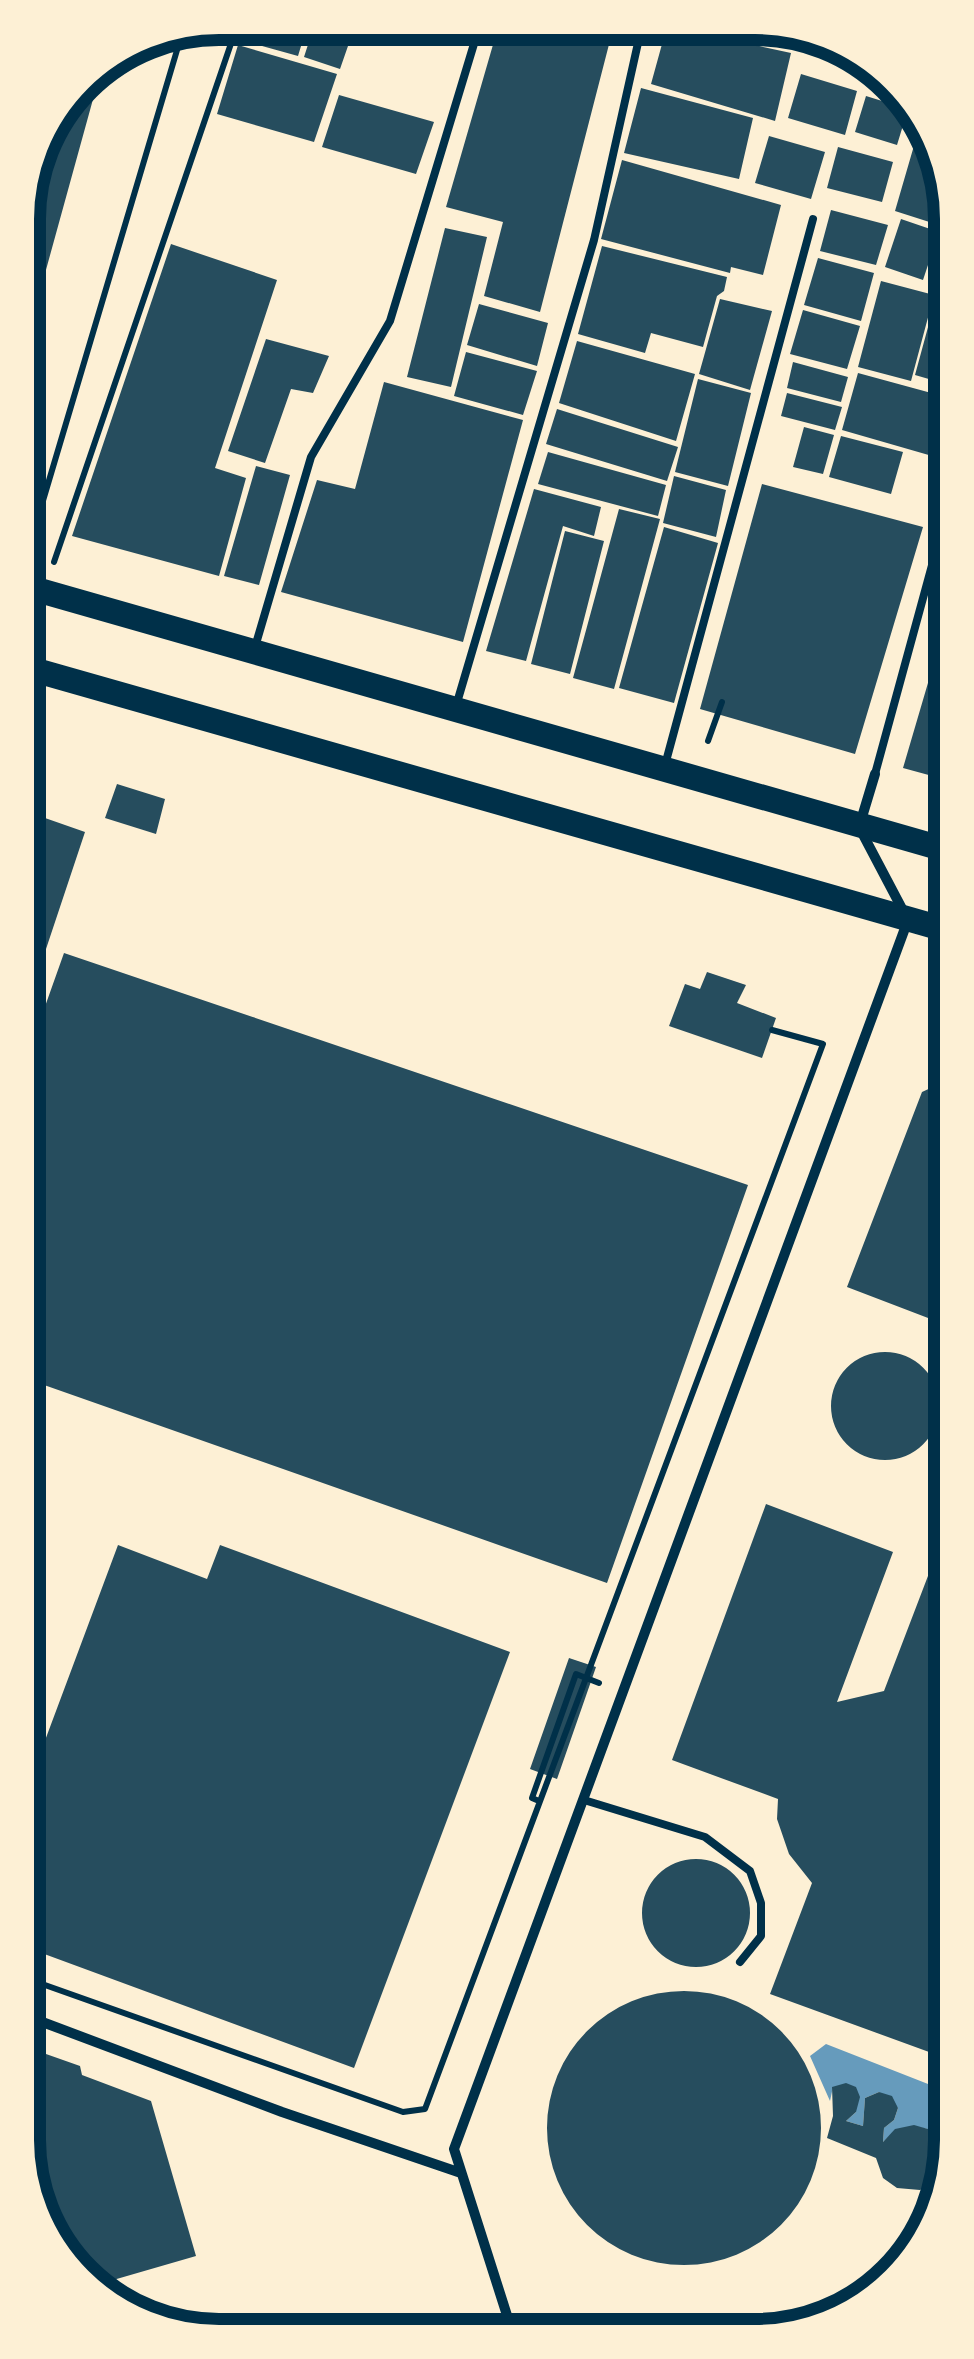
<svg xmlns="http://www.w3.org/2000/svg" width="974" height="2359" font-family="'Titillium Web',sans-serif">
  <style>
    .water { fill: #669bbc }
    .building { fill: #264d5e }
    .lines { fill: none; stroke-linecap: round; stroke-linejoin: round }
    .path { stroke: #003049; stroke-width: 6 }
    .service { stroke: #003049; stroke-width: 8 }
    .minor { stroke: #003049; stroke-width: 10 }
    .primary { stroke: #003049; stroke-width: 25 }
    .rim { fill: none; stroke: #003049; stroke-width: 12 }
  </style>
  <rect width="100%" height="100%" fill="#fdf0d5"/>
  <!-- water -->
  <path class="water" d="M826,2044L951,2093V2152L937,2186L944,2162L935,2131C912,2124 900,2124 883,2142L884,2128L894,2120L898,2108L879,2092L865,2098L863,2126L846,2121L856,2112L833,2087L830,2101L810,2056Z"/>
  <!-- building -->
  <path class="building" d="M246,23H308L298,56L241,40Z
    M315,23H356L340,69L304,57Z
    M499,24L614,25L540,312L484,296L503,222L446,207Z
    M667,26L791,53L775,121L651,84Z
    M238,45L337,74L314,142L217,114Z
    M103,63L25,346H23V205L42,132L89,72Z
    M801,74L857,91L845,135L788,118Z
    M641,88L753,118L739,179L624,153Z
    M339,95L434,122L416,174L322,147Z
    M866,96L908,109L897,145L855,132Z
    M920,125L945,169V227L895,211Z
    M769,136L825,152L811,199L755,183Z
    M838,147L893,162L882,202L827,188Z
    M622,160L781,205L763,275L731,267L730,273L601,239Z
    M831,210L888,225L876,265L820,251Z
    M901,219L939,232L923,280L885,267Z
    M445,228L487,237L451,387L407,377Z
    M171,244L277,280L215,468L246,478L219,576L72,536Z
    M602,246L727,277L724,291L717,296L703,347L651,333L645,353L578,334Z
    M818,258L874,273L861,321L804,305Z
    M881,281L934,295L911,381L858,367Z
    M940,283L945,284L946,384L915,375Z
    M720,299L772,311L750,390L699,374Z
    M479,304L548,323L537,366L467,345Z
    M803,310L860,326L847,369L790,354Z
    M266,339L329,356L313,393L291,389L265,463L228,451Z
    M577,341L695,374L676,441L559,403Z
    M466,352L537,371L523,415L454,396Z
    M793,362L848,377L841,402L787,388Z
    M858,373L946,397V460L842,430Z
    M698,379L751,393L728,486L675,472Z
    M384,382L523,420L463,642L281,592L317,480L355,489Z
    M787,393L842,407L835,430L781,416Z
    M557,409L678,447L667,481L546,444Z
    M804,427L834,435L823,474L793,467Z
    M841,436L903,452L891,494L829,477Z
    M548,452L666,485L658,516L538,484Z
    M256,466L290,475L259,585L224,576Z
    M674,476L726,490L716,537L663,523Z
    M762,484L923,527L855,754L700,709Z
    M534,489L601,507L594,536L563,526L526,661L486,651Z
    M619,509L660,519L614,689L573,678Z
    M664,527L718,543L674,703L619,688Z
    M565,531L604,541L570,674L531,664Z
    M945,625H946L947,780L903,768Z
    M117,784L165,799L156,834L105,818Z
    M25,811L85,832L42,961L25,956Z
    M64,953L748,1185L607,1583L27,1379L26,1060Z
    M707,972L746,985L737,1003L776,1018L762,1058L669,1026L685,984L700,989Z
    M948,1080L949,1326L847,1287L922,1092Z
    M831 1406a54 54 0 1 1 108 0a54 54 0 1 1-108 0Z
    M766,1504L893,1552L837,1702L884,1691L949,1521L951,2060L770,1994L812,1883L789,1854L777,1819L778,1799L672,1760Z
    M118,1545L207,1579L220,1545L510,1652L354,2068L28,1948V1786Z
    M569,1658L596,1667L557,1779L530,1769Z
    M642 1913a54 54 0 1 1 108 0a54 54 0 1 1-108 0Z
    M547 2128a137 137 0 1 1 274 0a137 137 0 1 1-274 0Z
    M29,2048L80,2066L82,2075L151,2101L196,2256L89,2287L29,2190Z
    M846,2083L856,2087L860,2097L856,2112L846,2121L863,2126L865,2098L879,2092L892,2096L898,2108L894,2120L884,2128L883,2142L895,2129L914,2125L935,2131L945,2162L937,2181L920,2190L897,2188L883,2178L876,2158L827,2138L833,2116L832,2087Z
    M208,2319L221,2322L229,2333H191Z"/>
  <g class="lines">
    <!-- path -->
    <path class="path" d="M31,541L183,30
      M54,562L238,23
      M708,741L722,702
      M539,1801L532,1798L576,1674L599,1683
      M28,1979L403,2112L425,2109L823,1044L772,1030"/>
    <!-- service -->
    <path class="service" d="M747,26L845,53
      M255,647L311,457L390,321L480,24
      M456,706L594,240L642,25
      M665,765L813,219
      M875,774L946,514
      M584,1800L705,1837L750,1871L761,1903V1936L740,1962"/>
    <!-- minor -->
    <path class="minor" d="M29,2017L282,2112L461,2173
      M512,2331L454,2149L908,920L859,827L875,774"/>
    <!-- primary -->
    <path class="primary" d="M24,586L947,850
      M24,667L947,930"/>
  </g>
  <!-- crop -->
  <path d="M0 0H974V2359H0ZM219 40H755A179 179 0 0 1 934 219V2140A179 179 0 0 1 755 2319H219A179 179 0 0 1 40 2140V219A179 179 0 0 1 219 40Z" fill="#fdf0d5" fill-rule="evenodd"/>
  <path class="rim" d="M219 40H755A179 179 0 0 1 934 219V2140A179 179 0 0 1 755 2319H219A179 179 0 0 1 40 2140V219A179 179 0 0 1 219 40Z"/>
</svg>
